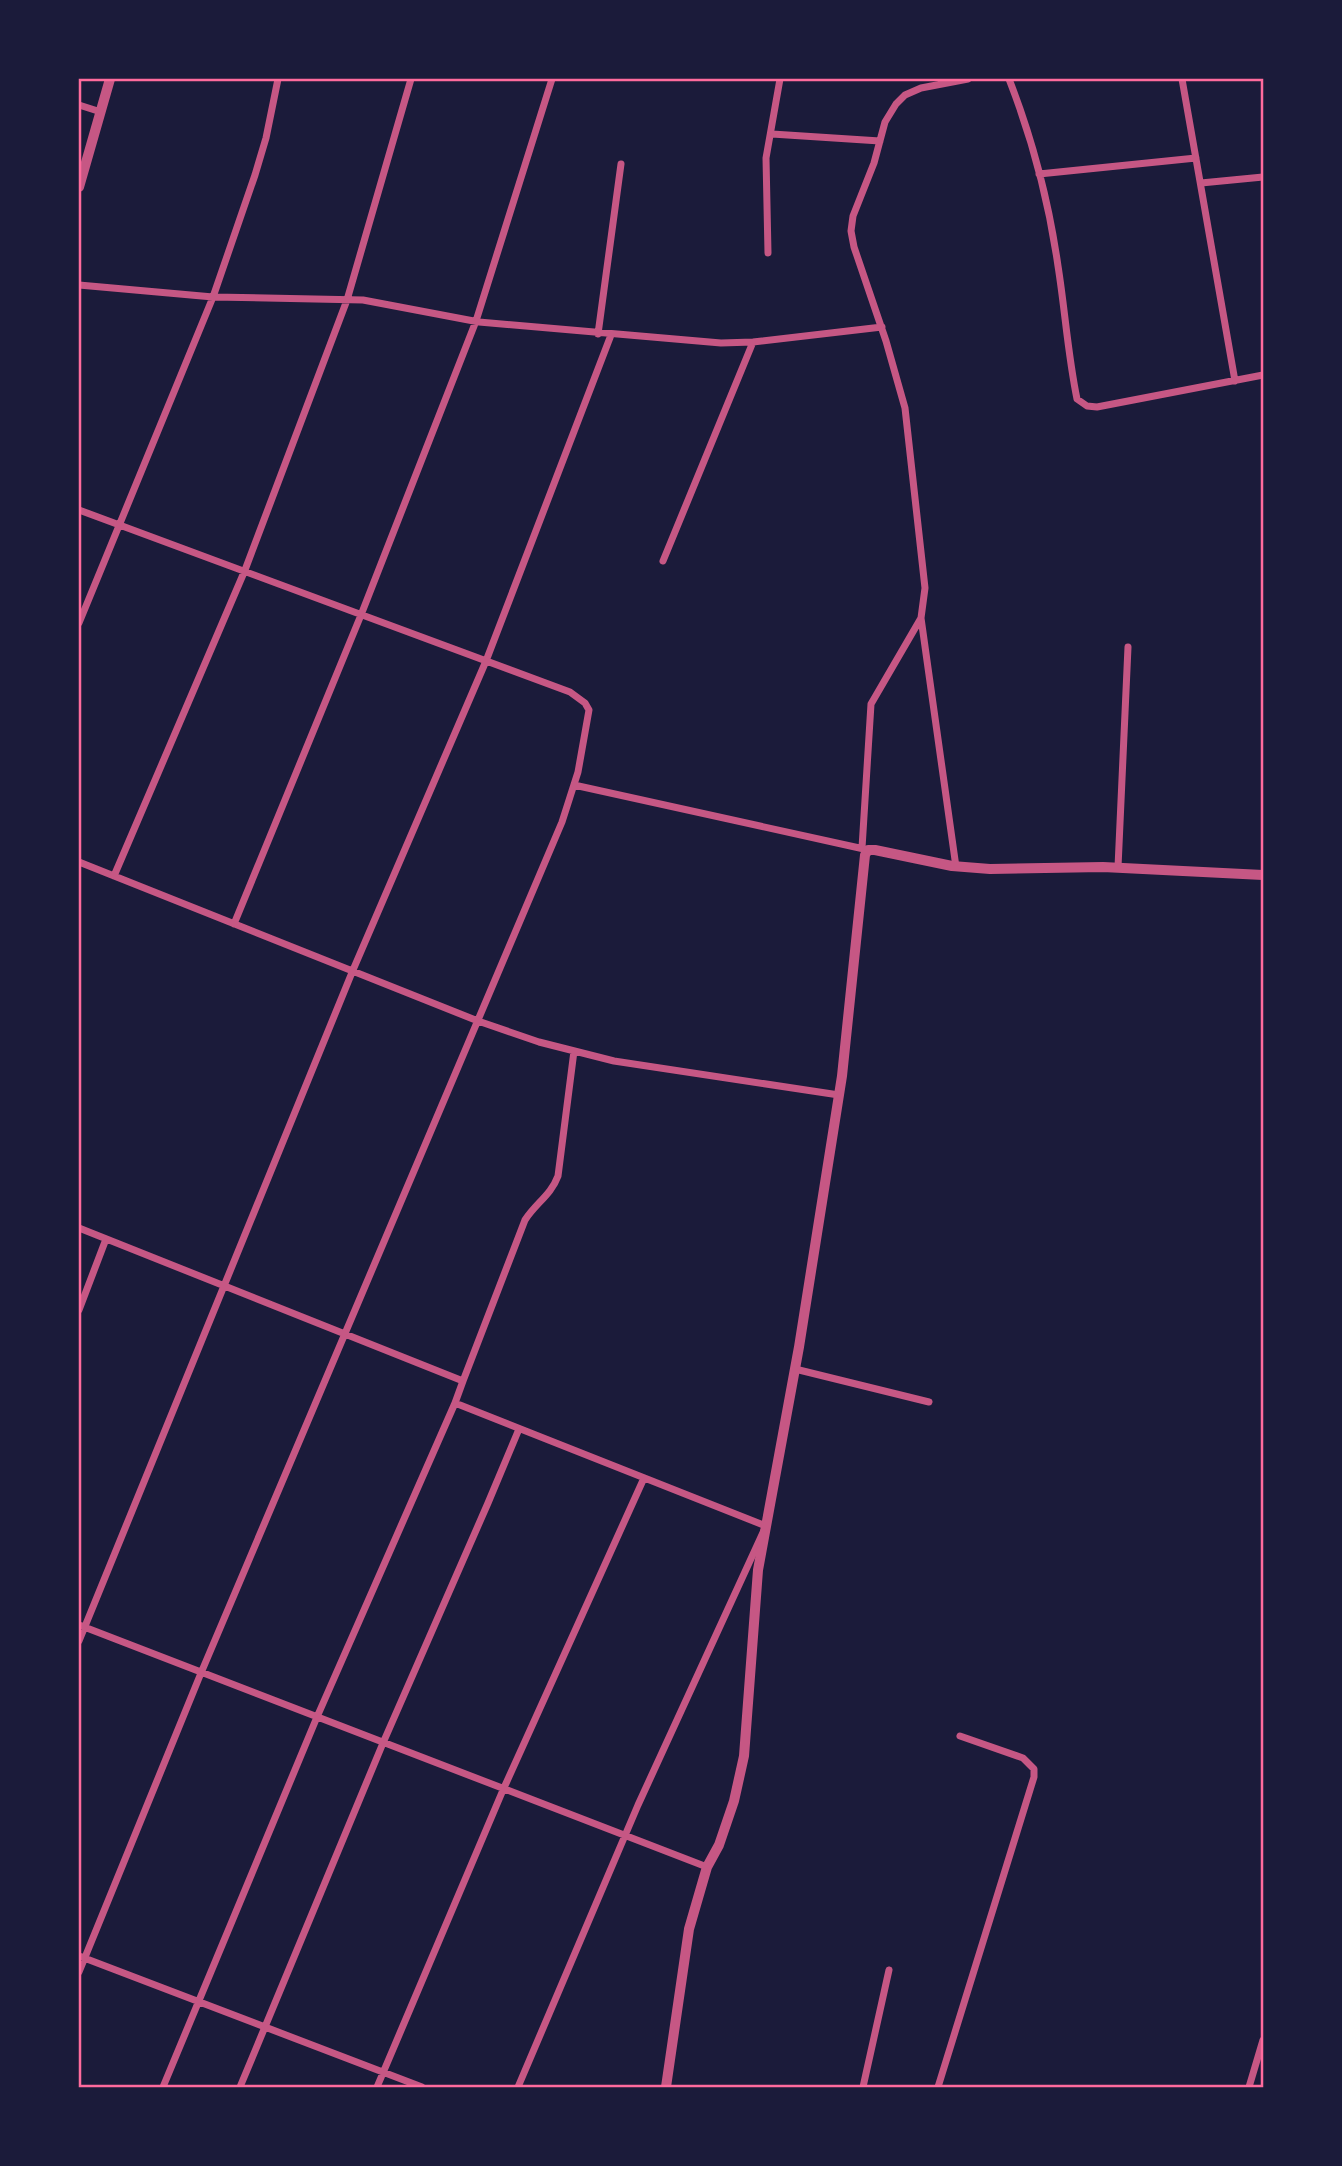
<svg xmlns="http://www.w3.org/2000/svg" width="1342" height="2166" font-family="Cabin,sans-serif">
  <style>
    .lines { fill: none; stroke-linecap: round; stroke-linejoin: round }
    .minor { stroke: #c65784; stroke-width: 7 }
    .tertiary { stroke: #c65784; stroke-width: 10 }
    .neatline { fill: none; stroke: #ff6b9d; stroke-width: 2.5 }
  </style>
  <rect width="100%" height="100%" fill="#1b1b3a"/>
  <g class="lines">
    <!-- minor -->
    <path class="minor" d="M1009,79C1032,138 1049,203 1058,266C1065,310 1068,356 1077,399L1087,406L1097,407L1263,375
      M1182,79L1235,381
      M79,105L101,112
      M772,134L880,141
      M1039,174L1196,158
      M1201,183L1263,177
      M768,253L766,158L780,79
      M79,285L213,297L363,300L479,322L721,343L753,342L882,327
      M598,334L621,164
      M79,510L570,692L585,703L589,710L578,772L562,822L201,1673L79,1972
      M663,561L753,342
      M921,618L956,867
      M79,623L213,297L255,175L266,138L278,79
      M574,785L864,849
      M862,848L871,704L921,618L925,588L905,408L886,341L854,247L851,231L853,216L874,163L885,122L896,104L905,95L921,88L968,79
      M79,862L478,1021L539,1042L614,1061L839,1095
      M1118,867L1128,647
      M114,876L245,570L347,300L411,79
      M234,924L361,615L476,321L552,79
      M79,1228L463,1381L455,1403L766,1526L638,1805L518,2087
      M79,1310L106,1239
      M795,1369L929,1402
      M463,1381L525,1220C536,1203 551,1195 558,1176L574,1051
      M79,1625L707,1867
      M79,1641L353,970L486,661L611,335
      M79,1956L422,2087
      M163,2087L317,1717L455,1403
      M240,2087L383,1743L488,1503L519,1429
      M377,2087L503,1790L644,1478
      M863,2087L889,1970
      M938,2087L1034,1777V1769L1023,1758L960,1736
      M1249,2087L1263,2040"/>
    <!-- tertiary -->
    <path class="tertiary" d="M79,187L110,79
      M666,2087L689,1929L707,1867L719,1845L734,1801L744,1756L758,1570L799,1347L842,1076L865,855L868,850H875L952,866L990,869L1103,867L1263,875"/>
  </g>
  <!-- border -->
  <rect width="1342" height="2166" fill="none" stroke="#1b1b3a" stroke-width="161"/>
  <rect x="80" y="80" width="1182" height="2006" class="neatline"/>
</svg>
